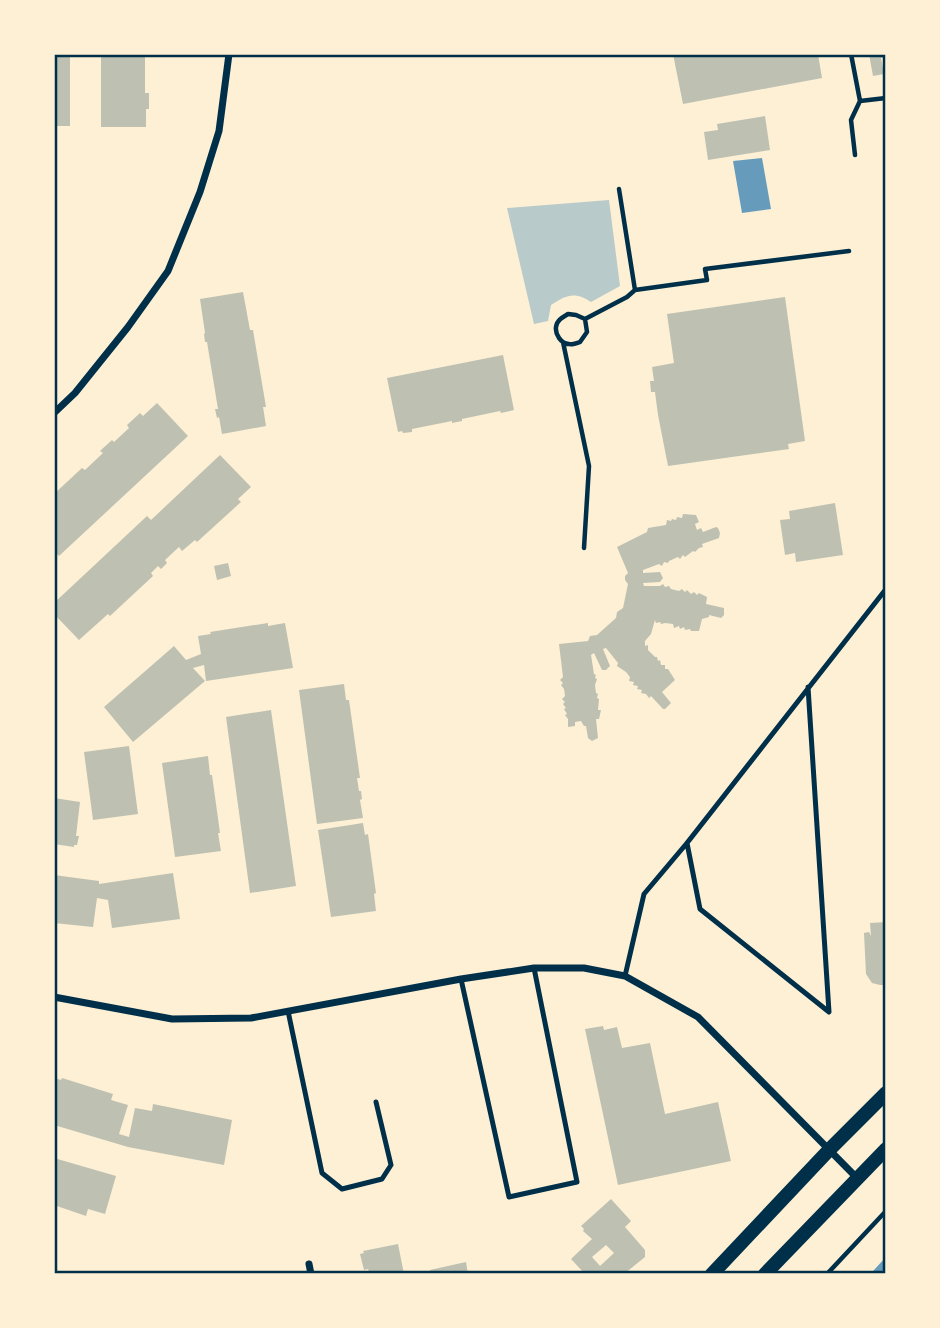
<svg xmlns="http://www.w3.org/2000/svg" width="940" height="1328" font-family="Mulish,sans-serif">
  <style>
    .green { fill: #b9caca }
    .water { fill: #669bbc }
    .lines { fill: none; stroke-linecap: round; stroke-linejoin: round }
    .stream { stroke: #669bbc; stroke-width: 7 }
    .building { fill: #bec0b2; fill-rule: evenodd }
    .path { stroke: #003049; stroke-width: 4.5 }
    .service { stroke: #003049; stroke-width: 5 }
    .minor { stroke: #003049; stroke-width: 7 }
    .secondary { stroke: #003049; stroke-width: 14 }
    .neatline { fill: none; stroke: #003049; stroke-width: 2.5 }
  </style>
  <rect width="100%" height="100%" fill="#fdf0d5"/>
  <!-- green -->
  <path class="green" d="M609,200L620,286L591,302C575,291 566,295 551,305L548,321L534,324L507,208Z"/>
  <!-- water -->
  <path class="water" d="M762,158L771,209L742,213L733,161Z"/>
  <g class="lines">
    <!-- stream -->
    <path class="stream" d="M875,1274L886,1262"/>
  </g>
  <!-- building -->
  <path class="building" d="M54,54H70V126H54Z
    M101,54H145V93H149V109H146V127H101Z
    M673,54H818L822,78L683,104Z
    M869,54H886V57L881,58L884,74L873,76Z
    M765,116L770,150L708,160L704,132L718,130L717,124Z
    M243,292L250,330H253L266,407H263L266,426L222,434L219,417L217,418L215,409H218L207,342H205L204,334L205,333L200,299Z
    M785,297L805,441L788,444L789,449L668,466L658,415L655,392H651L650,381H654L652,367L674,363L667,314Z
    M503,355L514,410L501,413L500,411L462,419V421L452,423V421L412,429V432L403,433L402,431L398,432L387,378Z
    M157,403L188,436L59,556L54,551V494L82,468L85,470L103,453L100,451L112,440L114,442L129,428L127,425L140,413L143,416Z
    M220,455L251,487L238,499L241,502L197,542L195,540L182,551L179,547L165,560L167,563L161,569L158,566L151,573L153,576L110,616L108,614L79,640L54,614V603L147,516L151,520Z
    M835,503L843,555L796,562L795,553L785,555L780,520L790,519L789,511Z
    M683,514L696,515L699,522L695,524L697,530L701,528L703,532L716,527L718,528L720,533L719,538L702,544L703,547L699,548L695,552L693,551L685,557L683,555L680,559L678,557L669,561L668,563L664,562L662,566L659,564L643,570V573L660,572L663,578L660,582L643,583L644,586H660L663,584L665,587L669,586L671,589L679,591L682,589L685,592L687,590L691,594L694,592L697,595L699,593L707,597L706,604L724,608V615L721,618L709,615V617L702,619L699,631H691L690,629L685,630L684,627L680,629L679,626L674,628L673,624L665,623L661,624L660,622L656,623L655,620L651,634L645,641V646L648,645V650L655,657H657L658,661L660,660L661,665H665V669H668L675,680L662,692L671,703L665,709H663L651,696L649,698L646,694L641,693L642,690L637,689L638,686L633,685L634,682L629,681L630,677L626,672L617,666L618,663L606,648L603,649L610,666L606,670H602L594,653L591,655L594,674L596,675L595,678L597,679L595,685L596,693L598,694L597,698L599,699L598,710H601L599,719H596L598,738L592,741L588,738L586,726H584L581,721L575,722V726L568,727V719L565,715L567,714L564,709L566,708L563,704L565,702L562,699L565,696L564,689L561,685L563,683L560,680L563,677L559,644L588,641L590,636L597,635L616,618L617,612L623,608L628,584L625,580V576L628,573L617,547L647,532L648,528L666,525L667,520L671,521L672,519L676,520L677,517L682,518Z
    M228,563L231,576L217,580L214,566Z
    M268,623V626L285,623L293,668L206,681L204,665L193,668L205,681L133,742L104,707L174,646L186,660L201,654L198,636L211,634L210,632Z
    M344,684L346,700H349L360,778H357L359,791H361L362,799L360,800L363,818L317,824L299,690Z
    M271,710L296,886L250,893L226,717Z
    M129,746L138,814L93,820L84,752Z
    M208,756L210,775H212L220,833H218L221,851L175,857L162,763Z
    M54,798L80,802L76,836H79L77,845H74V847L54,844Z
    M363,823L365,835L368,834L376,893L374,894L376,911L331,917L318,830Z
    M173,873L180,919L112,928L108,900L97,898L93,927L54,923V875L99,881V884Z
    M886,922V985H880L872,983L866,974L864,933L869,932L871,936L870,923Z
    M603,1026L604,1030L617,1027L622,1048L650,1043L665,1114L718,1102L731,1161L618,1185L585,1029Z
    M54,1078L61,1080L62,1078L113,1094L111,1100L128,1105L119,1134L129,1137L135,1108L152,1111L153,1104L232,1120L224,1165L128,1147L54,1125Z
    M54,1158L116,1176L105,1214L88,1209L86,1216L54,1205Z
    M611,1199L631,1221L625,1227L645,1250V1257L624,1274H585L571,1259L592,1239L583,1231L584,1229L581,1226ZM606,1245L614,1253L600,1266L592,1257Z
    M398,1244L404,1274H370L368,1269L364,1270L360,1254L364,1253L363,1251Z
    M466,1262L468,1274H431L430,1270Z"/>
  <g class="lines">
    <!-- path -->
    <path class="path" d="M851,54L860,101
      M855,155L851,120L860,101L886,98
      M619,189L635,290
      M568,314L576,315L585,319L587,332L580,342C578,343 571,345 569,344C561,344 555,334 556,327C557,320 563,317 568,314Z
      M585,319L627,297L635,290L707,280L705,269L849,251
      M563,342L589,466L584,548
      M827,1274L886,1211"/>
    <!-- service -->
    <path class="service" d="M687,843L700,909L829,1012L808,687
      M625,976L644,894L687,843L886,589
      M461,979L509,1197L577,1182L534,968
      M288,1011L322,1173L342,1189L382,1179L391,1165L376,1102"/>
    <!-- minor -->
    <path class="minor" d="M54,413L75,393L128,327L168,271L200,192L219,131L229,54
      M54,997L172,1019L251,1018L461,979L534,968H584L625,976L698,1017L857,1178
      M309,1264L311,1274"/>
    <!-- secondary -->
    <path class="secondary" d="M712,1274L829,1150L886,1093
      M765,1274L886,1149"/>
  </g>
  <!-- border -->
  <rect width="940" height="1328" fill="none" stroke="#fdf0d5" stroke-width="112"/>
  <rect x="56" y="56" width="828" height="1216" class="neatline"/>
</svg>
